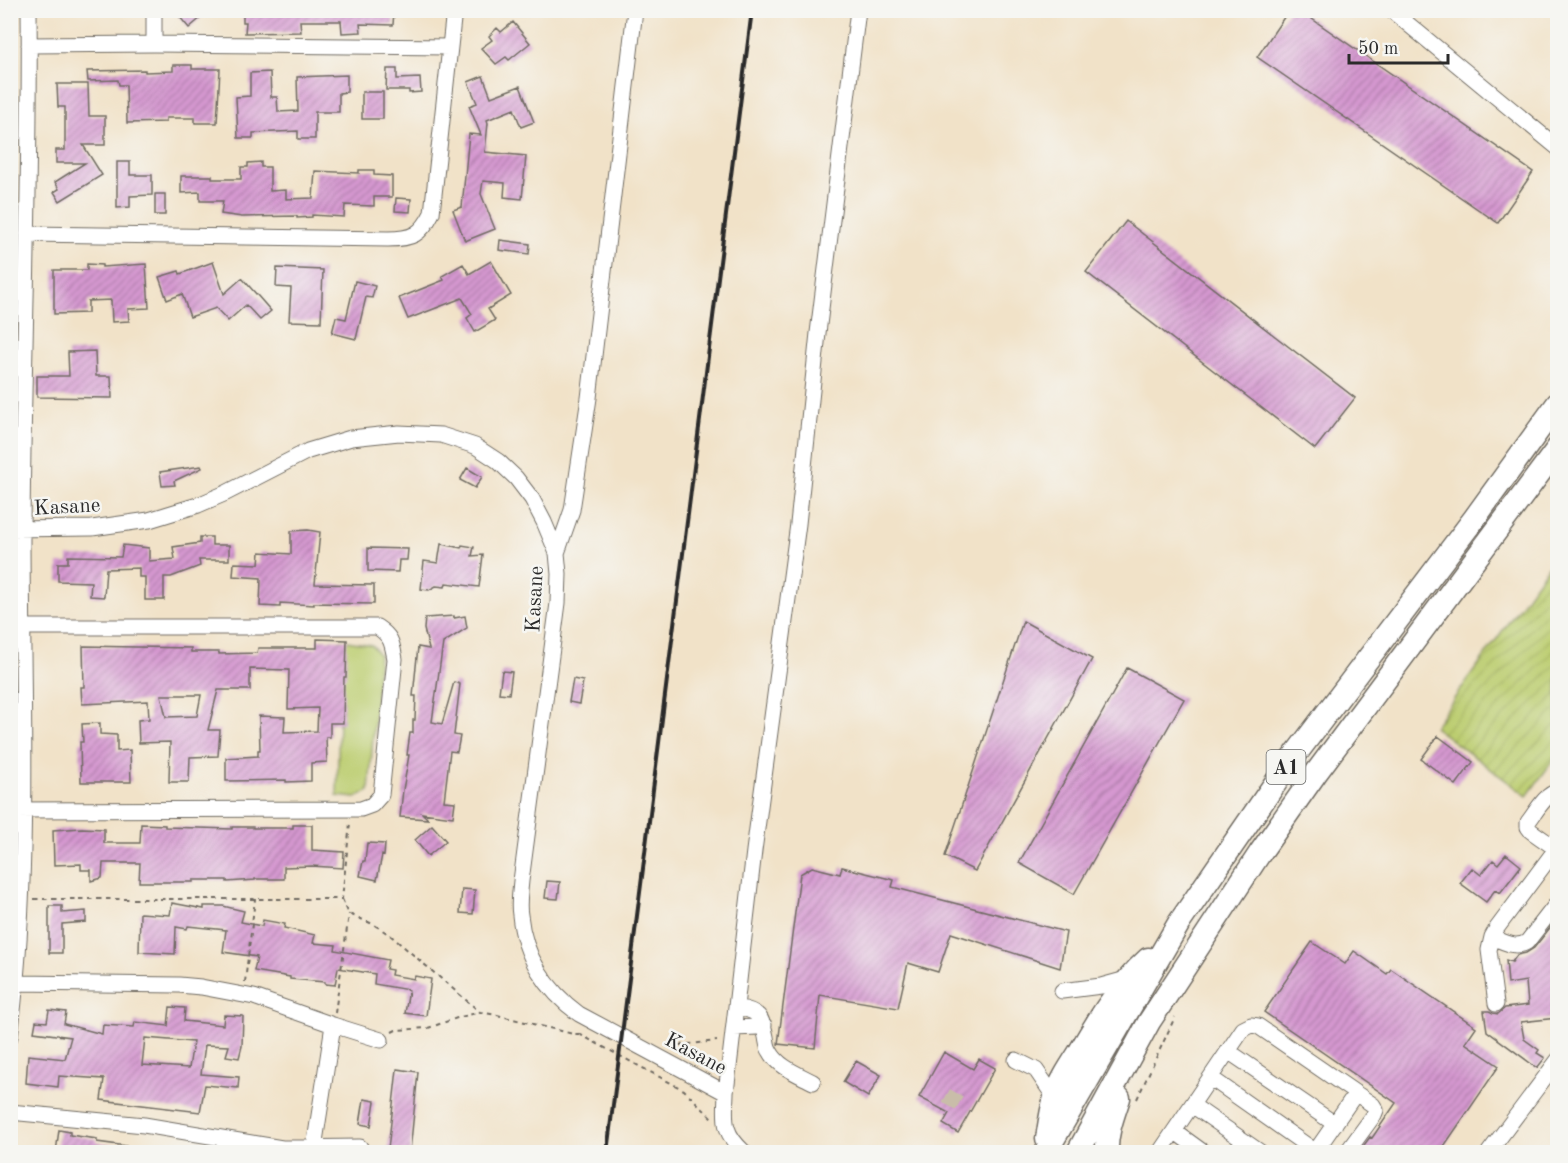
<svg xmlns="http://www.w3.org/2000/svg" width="1568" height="1163" font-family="'Old Standard TT',serif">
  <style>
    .grass { fill: #bccd70; stroke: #747c4e; stroke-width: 1.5 }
    .garden { fill: url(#garden-furrows); stroke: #747c4e; stroke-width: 1.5 }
    .building { fill: url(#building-hatch); fill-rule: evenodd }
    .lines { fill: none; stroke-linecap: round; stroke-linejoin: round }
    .minor-tunnel { stroke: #c9bda9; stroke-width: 15; stroke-dasharray: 15 8; stroke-linecap: butt }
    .minor-casing { stroke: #706b62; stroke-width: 17 }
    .highway-casing { stroke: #706b62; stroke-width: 25 }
    .path { stroke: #706b62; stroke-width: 2; stroke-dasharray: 4.5 4.5; stroke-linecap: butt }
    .minor { stroke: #fff; stroke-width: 15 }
    .highway { stroke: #fff; stroke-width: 22 }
    .rail { stroke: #2b2b2b; stroke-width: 4 }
    .labels { text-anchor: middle; stroke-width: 5; stroke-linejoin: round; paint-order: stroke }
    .shield { fill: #f6f6f2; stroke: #686867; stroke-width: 1.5 }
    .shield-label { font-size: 20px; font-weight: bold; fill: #2b2b2b }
    .street-label { font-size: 21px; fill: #2b2b2b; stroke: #f6f6f2 }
  </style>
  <defs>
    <pattern id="garden-furrows" width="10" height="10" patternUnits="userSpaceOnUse" patternTransform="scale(1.5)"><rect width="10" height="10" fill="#bccd70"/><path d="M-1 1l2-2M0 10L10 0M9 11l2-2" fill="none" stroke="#a2b061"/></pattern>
    <pattern id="building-hatch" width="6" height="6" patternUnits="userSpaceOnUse" patternTransform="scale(1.5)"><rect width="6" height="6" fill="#d598d0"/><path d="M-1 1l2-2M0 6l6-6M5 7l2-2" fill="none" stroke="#ad7ca9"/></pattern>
  </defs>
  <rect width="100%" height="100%" fill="#f6f6f2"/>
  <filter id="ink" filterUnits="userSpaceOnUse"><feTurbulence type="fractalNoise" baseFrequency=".0167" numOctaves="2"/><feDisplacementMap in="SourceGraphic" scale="12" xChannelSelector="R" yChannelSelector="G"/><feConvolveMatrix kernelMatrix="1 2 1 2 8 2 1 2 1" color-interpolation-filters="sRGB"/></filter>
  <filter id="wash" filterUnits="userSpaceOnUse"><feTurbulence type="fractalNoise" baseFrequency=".008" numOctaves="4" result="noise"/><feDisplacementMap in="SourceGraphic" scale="24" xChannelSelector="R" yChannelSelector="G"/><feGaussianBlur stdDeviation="1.35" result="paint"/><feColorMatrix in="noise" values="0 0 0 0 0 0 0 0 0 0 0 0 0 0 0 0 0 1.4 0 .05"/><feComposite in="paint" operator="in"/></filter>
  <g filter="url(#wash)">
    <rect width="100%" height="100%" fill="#f1e2c8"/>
    <!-- grass -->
    <path class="grass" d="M341,640L372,645L379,655L369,791L356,798L337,796Z"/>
    <!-- garden -->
    <path class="garden" d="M1557,554V755L1527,796L1434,727Z"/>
    <g id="blocks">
      <!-- building -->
      <path class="building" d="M174,10H210L189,28Z
        M243,10H394L393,25L360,24L361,32L342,33L341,21H300L301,32L245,33L246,22H243Z
        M1289,10H1299L1533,172L1498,223L1257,57Z
        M513,22L530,43L509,60L506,57L496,64L481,48L492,40L489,36L497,28L501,32Z
        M173,65H192V69H220L217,123H195V118H166V122L127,123L126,85H119L118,80L88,81L87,71L145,70V72L173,71Z
        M387,69H397V79L420,78L421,92L409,93V90H386Z
        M270,72L271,97H277L278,112L298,111L297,77L347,75V92L339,93V112H315V139H298V131L253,133V138H238L236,97L250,96V73Z
        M483,76L491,97L520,86L534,122L521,127L514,109L487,120L488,123L485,152L526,156L522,199L504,197L505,183L483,181L481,194L495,229L465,241L453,210L462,207L469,134L481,135L469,106L477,103L468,82Z
        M57,84H88L89,116H105V145H83L102,175L60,201L54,192L59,189L55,182L85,163H56V150H65V107H58Z
        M362,92H383V119H362Z
        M117,162H130V175H152V195L130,196V207L117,208Z
        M261,162V167H270V191L286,190V199L313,198L315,171L359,173V170H374V175L392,176V197H374V206L345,205L344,217L312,215V217L297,218V216L242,217L221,214L223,201H200V192L181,193V176H212V179H241V167H248V163Z
        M155,194H165V215H155Z
        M396,198L411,199L410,212L395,211Z
        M1126,221L1355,398L1315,449L1086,272Z
        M500,240L530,244L529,254L499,250Z
        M491,261L511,295L488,309L495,320L475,332L467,318L472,314L462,298L408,319L399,298L444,280L442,276L463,264L469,274Z
        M213,262L224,294L242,278L271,311L260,320L246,305L228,321L216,308L190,317L182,294L167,300L159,277L179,271L180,274Z
        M87,264L102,265V267L146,264L149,308L128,309L129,321L112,322L111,300L88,301V313L54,314V270H87Z
        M277,268L323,270L321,322L289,321L291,288L276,287Z
        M355,281L375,286L372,298L366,297L356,339L332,333L336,317L346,319Z
        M95,351L96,376H111L112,398L37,397V376H69L68,352Z
        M201,466L202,468L174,481L175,485L162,486L160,472Z
        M467,468L482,477L475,488L460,480Z
        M308,530L320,532L315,584L374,585V604L314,603V605L280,603V607L260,606L261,578L233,576L234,563L259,564L260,552L291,554V531Z
        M200,537H212V545H229V560H199L200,566L171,577H164V600H145V577H139V568L106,569L104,597L90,596L91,582L58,581V563H68V556L121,557L123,545L149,548V561L175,559L173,547L200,543Z
        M441,544L461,548L462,545L474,547L472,556L483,555L479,587L446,583L445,587L436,586L429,590L421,589L424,561L438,563Z
        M368,548L408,549L407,560H399L398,572L368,571Z
        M454,616V618L465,616L467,628L443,643L432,722L442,724L454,682L460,684L454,735L460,736L457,752L450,751L444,801L455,802L453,817L422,813L428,819L400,817L403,790L409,755H407L410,733H413V720H415L416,696H413L418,647L429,649L424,629L425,618Z
        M1023,621L1092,659L975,871L945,856Z
        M317,639L347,640L346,677H344L343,723H330V737H326L327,762L311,763V781L286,782V780L226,781V758L258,756V750H260L259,716L285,717L284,732L317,731L318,708L288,709L289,670L250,669V690H218L208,730H220L218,756L190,757L189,782H169L170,742L139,743L138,720L149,719L148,701L82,704L81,687H84L83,646L191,648V652H219V654L257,653L258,648H317ZM161,695H201L197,716L166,717Z
        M1127,668L1184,699L1074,894L1019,863Z
        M502,671L512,672L509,694L499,693Z
        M573,679L583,681L579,704L569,702Z
        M100,723V734L117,735V751L130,750L131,782H81L80,742H83L82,724Z
        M1438,736L1473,762L1456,785L1421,759Z
        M141,824L165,825V827L232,829V827H253V828H293V825H312V850L344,852L343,868L312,866L284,867V879H255V880L227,882V880H193V882H139L140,863H103L102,878L91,881V870H81V864L54,865L53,830L82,828L104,829V843H140Z
        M432,825L446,841L428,856L415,840Z
        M367,843L385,844L384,856L382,855L377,880L360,876L363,861H365Z
        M1506,854L1521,866L1500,893L1495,890L1486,902L1460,883L1472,868L1481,875L1493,860L1498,864Z
        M812,867L840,874L842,867L894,880L892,887L1066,932L1060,968L951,933L938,972L908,963L898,1008L820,995L815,1048L778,1044L800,874Z
        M547,881L560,882L558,899L545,898Z
        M462,889L475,890L473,914L460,913Z
        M172,903L204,909V906H223L244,911L241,922L262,926L263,920L285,924L284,928L315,935L313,943L336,945L335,950L388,960L386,969L392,970L391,975L414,979L415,976L431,979L426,1016L405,1013L409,990L374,984L375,974L338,968L335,985L325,984V982L290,979V977L254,971L257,957L223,952L226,930L188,926L187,929L176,927L175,954L139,952L140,913L170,915Z
        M49,906H62V913L86,911V922L62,924V953H49Z
        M1557,919V964L1553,971L1557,1018L1521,1022L1524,1039L1539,1050L1537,1053L1545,1058L1537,1068L1487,1031L1484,1011H1489L1493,1013L1498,1014L1505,1008L1528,1005L1526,981L1508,984L1506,960L1512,962L1517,955L1526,953L1534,948Z
        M1312,942L1345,964L1354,951L1387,974L1391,969L1476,1027L1465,1043L1499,1066L1440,1152H1359L1370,1137L1372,1138L1396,1103L1264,1012Z
        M170,1007L185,1008L184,1021L223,1025L224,1015L243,1016L242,1046L239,1058L226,1056L229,1046L205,1045L201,1074L239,1077L238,1088L205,1085L200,1112L101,1100L104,1079L59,1076L58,1087L26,1083L28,1055L65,1059L71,1037L34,1032L36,1021L47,1022L49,1010L66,1012L64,1024L102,1034L103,1025L134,1027L135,1022L168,1026ZM145,1038L193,1042L189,1068L142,1065Z
        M944,1052L973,1069L979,1059L995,1068L958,1133L943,1124L949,1113L919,1097Z
        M856,1061L881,1075L868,1097L843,1082Z
        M397,1069L418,1072L410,1152L388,1149Z
        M364,1099L375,1101L371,1126L360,1124Z
        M59,1130L70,1132V1135L97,1139V1142L126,1146L125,1152H56Z"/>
    </g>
  </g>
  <g filter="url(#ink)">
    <use href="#blocks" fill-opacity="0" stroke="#706b62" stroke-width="1.5"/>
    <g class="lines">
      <!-- minor-tunnel -->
      <path class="minor-tunnel" d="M949,1106L960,1087"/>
      <!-- minor casing -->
      <g class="minor-casing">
        <path id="minor" d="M154,10V44
          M1391,10L1558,148
          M29,45L154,44L450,47
          M27,234L388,239C412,239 421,235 432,213L454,10
          M10,529L92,528L149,520L198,505L226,493L308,451L351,438L399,433L441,435L475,446L498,461L516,478L532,499L544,522L557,553L559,574L558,603L521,881C520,892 518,904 520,915C524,956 546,990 579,1014L726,1093C725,1120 722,1132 744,1152
          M557,553L572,510L589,398L635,10
          M10,627H377C392,637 392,643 395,659L381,795L372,805L361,809L10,810
          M1558,791C1545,794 1536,812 1528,822V827L1531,831L1558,850
          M1492,937C1505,942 1515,949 1527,942L1558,902
          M17,983L179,985L201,987L254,997L333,1025L381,1040
          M1062,991L1101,986L1130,978
          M1496,1004L1489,950L1492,937L1497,928L1556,849
          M736,1007C759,1011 762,1016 766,1037C767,1042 767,1047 770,1051C778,1067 798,1074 813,1082
          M734,1028L757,1027L764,1025
          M10,1037C31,868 22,700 22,532C23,358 31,184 29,10
          M1228,1051L1335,1124
          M1016,1060L1036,1070L1055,1098
          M1211,1078L1316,1152
          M726,1093L754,851L798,524L818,333L858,10
          M1192,1105L1260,1152
          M10,1112L144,1125L282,1148L360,1147
          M1174,1131L1203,1152
          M314,1148L333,1025
          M1160,1152L1243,1029L1251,1025L1258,1026L1373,1105L1376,1110L1374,1115L1347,1152
          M1315,1152L1356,1093
          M1489,1152L1558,1060"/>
      </g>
      <!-- highway casing -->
      <g class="highway-casing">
        <path id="highway" d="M1047,1139C1049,1126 1051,1111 1055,1098C1060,1082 1070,1067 1079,1053C1098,1020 1119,985 1148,959
          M1046,1152L1179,923L1292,759L1474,519L1558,403
          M1078,1152L1149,1022L1260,853L1316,773L1558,448
          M1107,1152C1106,1134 1113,1116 1119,1098"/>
      </g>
      <!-- path -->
      <path class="path" d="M34,899H342L350,823
        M342,899L349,914L373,924L390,935L480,1012
        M245,982L255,899
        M335,1013L349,914
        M392,1032L396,1030L428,1028L457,1018L480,1012L497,1015L573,1034H579L581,1032
        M579,1034L684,1090L712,1118
        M670,1046L717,1041
        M1137,1099L1175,1017"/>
      <!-- minor -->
      <use href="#minor" class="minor"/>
      <!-- highway -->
      <use href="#highway" class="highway"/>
      <!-- rail -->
      <path class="rail" d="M607,1152L752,10"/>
    </g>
  </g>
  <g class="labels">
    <!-- shield labels -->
    <rect class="shield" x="1266.5" y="750" width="39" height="34" rx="4.5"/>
    <g class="shield-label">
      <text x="1286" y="774">A1</text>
    </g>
    <!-- street labels -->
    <g class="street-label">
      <text transform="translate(67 506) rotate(-3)" y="7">Kasane</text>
      <text transform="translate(534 599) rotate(-87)" y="7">Kasane</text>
      <text transform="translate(696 1053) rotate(28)" y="7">Kasane</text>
    </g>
  </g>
  <!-- margin -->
  <rect width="1568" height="1163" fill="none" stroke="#f6f6f2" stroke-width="36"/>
  <!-- scale -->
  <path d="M1349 54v9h99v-9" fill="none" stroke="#2b2b2b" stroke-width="3"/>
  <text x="1358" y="54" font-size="18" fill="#2b2b2b" stroke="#f6f6f2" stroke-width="4.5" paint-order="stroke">50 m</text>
</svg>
